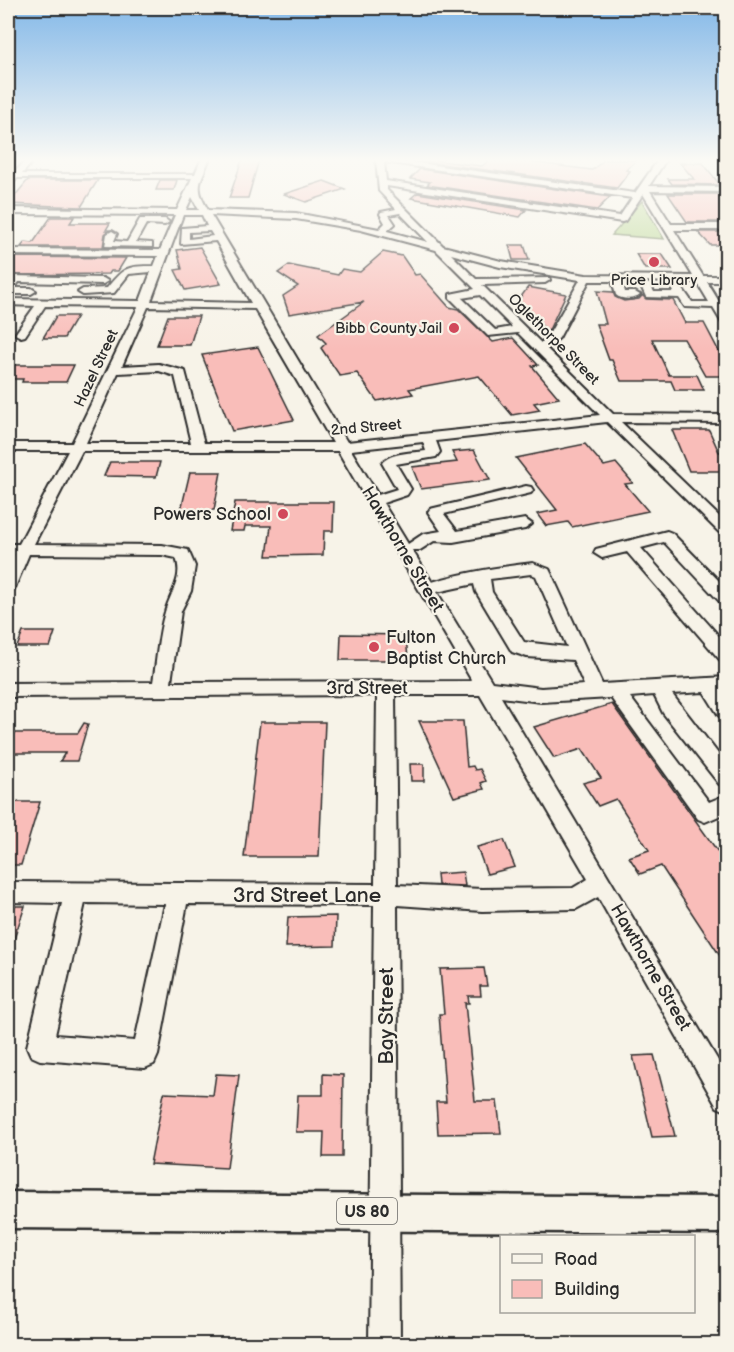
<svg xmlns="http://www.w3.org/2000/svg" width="734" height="1352" font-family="'Balsamiq Sans',sans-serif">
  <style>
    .green { fill: #b6d58e; stroke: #70805c; stroke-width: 1.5 }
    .building { fill: #f9bdb9; stroke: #2b2b2b; stroke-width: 1.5 }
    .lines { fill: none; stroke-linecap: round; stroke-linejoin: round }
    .minor-casing { stroke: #2b2b2b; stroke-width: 4 }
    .major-casing { stroke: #2b2b2b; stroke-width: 5 }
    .minor { fill: #f7f3e8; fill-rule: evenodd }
    .major { fill: #f7f3e8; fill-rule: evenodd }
    .poi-dot { fill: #d1495b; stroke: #f7f3e8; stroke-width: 2 }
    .labels { text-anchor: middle; stroke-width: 4.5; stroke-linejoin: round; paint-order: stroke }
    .far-poi-label { font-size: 15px; fill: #2b2b2b; stroke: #f7f3e8 }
    .far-street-label { font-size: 15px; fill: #2b2b2b; stroke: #f7f3e8 }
    .shield { fill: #f7f3e8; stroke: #686764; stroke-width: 1.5 }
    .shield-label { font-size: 16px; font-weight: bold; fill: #2b2b2b }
    .poi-label { font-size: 18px; fill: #2b2b2b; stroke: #f7f3e8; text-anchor: end }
    .street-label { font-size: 18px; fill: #2b2b2b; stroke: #f7f3e8 }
    .near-street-label { font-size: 21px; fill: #2b2b2b; stroke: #f7f3e8 }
  </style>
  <rect width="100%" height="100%" fill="#f7f3e8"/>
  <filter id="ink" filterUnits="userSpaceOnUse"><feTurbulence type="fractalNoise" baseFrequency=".0167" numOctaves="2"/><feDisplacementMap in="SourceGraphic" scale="12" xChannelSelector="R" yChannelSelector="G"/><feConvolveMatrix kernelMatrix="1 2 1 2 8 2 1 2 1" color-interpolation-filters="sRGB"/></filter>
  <g filter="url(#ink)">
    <!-- green -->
    <path class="green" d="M642,201L664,239L612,235Z"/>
    <!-- building -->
    <path class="building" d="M242,160H259L248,198H229Z
      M432,160L482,166L490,160H513L592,170L604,160H637L626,170L630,171L617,188L427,162Z
      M680,163H703L720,185L672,184L668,179H694Z
      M420,169L610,197L597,210L427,185L430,182L410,179Z
      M28,180H98L81,207L8,204Z
      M160,180H177L174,190H156Z
      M324,181L345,189L306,202L284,194Z
      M417,193L526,210L520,217L411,198Z
      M668,194H726V222H687Z
      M51,217H74L70,223H110L106,230H110L105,234L103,247H21L25,242L33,243Z
      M698,232H726V245H710Z
      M509,245H524L529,260H513Z
      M200,247L221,284L185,290L175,270L182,269L177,250Z
      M383,252L402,256L415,275L420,274L449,307L458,309L493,342L513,338L538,365L532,366L559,398L534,403L540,410L512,415L479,376L409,389L413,394L377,401L357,373L340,376L321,348L326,343L318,335L364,302L289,314L283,296L298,286L278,273L289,265L338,275L342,269L360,272Z
      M636,254H662L672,269H645Z
      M13,257L126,258L118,271H111L109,274L8,275V258Z
      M528,287L566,294L548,332L518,301Z
      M597,291L613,292L615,297L624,301L639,299L642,296L640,293L646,299L673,300L685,323H704L726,365V376H705L684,339H652L669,375H697L704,390H675L671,381H621L612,360H609L596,324H606Z
      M56,316H77L64,338H43Z
      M168,316H199L190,345H157Z
      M258,347L294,420L232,431L202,355Z
      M8,365H74L66,382H22L23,379H8Z
      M672,430H709L719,452H726V471H689Z
      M585,444L604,466L616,463L633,483L625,484L648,511L572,527L568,522L546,526L537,514L557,510L516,458Z
      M474,450L490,480L421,489L412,467L457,462L452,452Z
      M110,462H160L156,477L104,476Z
      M190,472H221L214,510H181Z
      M235,502H334L333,531H324L323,555L267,556L271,526H245L244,531H230Z
      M23,632H55L50,647H17Z
      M341,634L406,635L408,660H340Z
      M612,704L726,863V965L661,866L640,874L629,857L649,850L616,799L598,806L583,783L601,778L582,749L554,758L534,727Z
      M419,721H463L467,767L473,766L475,770L480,769L486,781L481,783L484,789L454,797Z
      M260,722H325L319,857H244Z
      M84,723L88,724L77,761H60L65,753H8V733H78Z
      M410,764H424V781H411Z
      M8,802H40L21,865H8Z
      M504,840L515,867L487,874L477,847Z
      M463,872L465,886L438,885L437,874Z
      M8,906H25L10,951L8,950Z
      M336,916L335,946L286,947L288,917Z
      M484,968L487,986H480L481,996H468L469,1003H465L475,1101H497L501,1133L438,1134L436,1102H446L439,1014H444L440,969Z
      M654,1055L675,1136L652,1137L633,1056Z
      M216,1074L239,1075L227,1168L150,1164L164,1093L213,1095Z
      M323,1074L343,1075L342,1157H323L324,1132H296L298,1095H323Z"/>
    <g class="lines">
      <!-- minor casing -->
      <g class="minor-casing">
        <path id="minor" d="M26,160H34L22,174H195L201,160H209C200,183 194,186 208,210L296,213L379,229L385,223L380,214L381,212L396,209L379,191L376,160H397L635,193L658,160H666L649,186L726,187V192L650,191L671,224H726V230H674L703,276H726V282H707L726,313V324L722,323L713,308L685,307L679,298L646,297L641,286L646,283L650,284L654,292H674L671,287L676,284L680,285L692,302H709L697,282L622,281L625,292H635L640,295C635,300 621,300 616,295L612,281H589L559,338L547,349L613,414L726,415V423L621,422L726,523V536L721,534L607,422L436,441L440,452L436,457L396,464L411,489L407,495L383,503L408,544L423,534L441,531L428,512L430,509L526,486L531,487L533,490L531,493L444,514L457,531L525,519L532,524L525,529L453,542L434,541L420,550H412L432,582C465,572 498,567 533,563L549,569L551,573L602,684L726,677V691H723L726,697V718L719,716L704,692L672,694L726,764V786L719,784L663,713L654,695L630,697L709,802L726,795V813L705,822L698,819L611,698L541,702L501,697L726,1074V1111L717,1107L598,897L576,909L482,911L397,905L400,1344H369L374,905L187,904L158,1055L154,1064L145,1068L40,1060L31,1056L27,1047L62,903L8,902V882L375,884L377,695L8,697V683L153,682C157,660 158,634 165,612C170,593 184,578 176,558L162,555L29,554L16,585L14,589L8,590V568L14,554H8V544H19L68,451H8V443H72L138,307L45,306L25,336L21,337L15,334L35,306L8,305V299L140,301L151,272L129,274L114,293L83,295L78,292L83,289L107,288C124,267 127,266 154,266L158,256L8,255V249L160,250L175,215L8,214V208L177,210L192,178H17L14,182H8V174H13ZM384,162L632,198L620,216L386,181ZM387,186L622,222L625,221L643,194L693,276L586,275L501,261L443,246L387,190ZM192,197L199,210H186ZM400,213L428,242L387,231L395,224L389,215ZM183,215H202L207,226L182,228L181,244L216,241L251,303L151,301ZM211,215L296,219L361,230L436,250L475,289L450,294V298L488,336L518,333L600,415L347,442ZM210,231L213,236L189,239V232ZM451,254L500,267L580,280L548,336L541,343L482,285L545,283L550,280L549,278L476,279ZM480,295L512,327L495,330L462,298ZM148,307L255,309L333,443H204L185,371L159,364L122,366ZM159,371L175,376L191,443H86L118,373ZM423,442L426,451C412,453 391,452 382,463L397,489L378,495L351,450ZM82,451H338L472,681L171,682L181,611L191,591L195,566L188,550L162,545L34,544ZM531,574L536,576L567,647L524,642L492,592L490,579ZM474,584L476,592L512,652L527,657L573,660L584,685L541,688L492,682L437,592ZM395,695H480L588,879L573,888L482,889L397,885ZM85,903L165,904L135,1041L55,1035Z
          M140,219H165L169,222L165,225L146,224L136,242L152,243V247L105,246L107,234L112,231L117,234L114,241L127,242Z
          M13,276L103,278L108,281L103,284L19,282L15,288H31L36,291L31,294H8V279Z
          M667,531L672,533L726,588V604L720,602L664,542L641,548L726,644V661L720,660L627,552L602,558L594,553L596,549Z"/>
      </g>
      <!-- major casing -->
      <g class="major-casing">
        <path id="major" d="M8,1192L726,1197V1233L8,1228Z"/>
      </g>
      <!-- minor -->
      <use href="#minor" class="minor"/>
      <!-- major -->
      <use href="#major" class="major"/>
    </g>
  </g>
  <!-- sky -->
  <linearGradient id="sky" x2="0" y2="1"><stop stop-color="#83b8e8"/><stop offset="0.46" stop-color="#fbfaf5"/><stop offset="1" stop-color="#fbfaf5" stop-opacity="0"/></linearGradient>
  <rect width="734" height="349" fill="url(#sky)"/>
  <!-- markers -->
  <g class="poi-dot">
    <circle cx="654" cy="262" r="6"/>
    <circle cx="454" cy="328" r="6"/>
    <circle cx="283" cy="514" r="6"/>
    <circle cx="374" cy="647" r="6"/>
  </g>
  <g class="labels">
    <!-- far-poi labels -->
    <g class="far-poi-label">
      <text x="654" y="285">Price Library</text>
      <text x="442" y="333" text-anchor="end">Bibb County Jail</text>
    </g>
    <!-- far-street labels -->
    <g class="far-street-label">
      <text transform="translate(554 339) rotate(45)" y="5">Oglethorpe Street</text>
      <text transform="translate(96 368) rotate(-65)" y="5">Hazel Street</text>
      <text transform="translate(366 427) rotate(-5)" y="5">2nd Street</text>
    </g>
    <!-- shield labels -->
    <rect class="shield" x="337" y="1198" width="60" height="26" rx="4.5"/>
    <g class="shield-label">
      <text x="367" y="1217">US 80</text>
    </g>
    <!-- poi labels -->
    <g class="poi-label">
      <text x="271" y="520">Powers School</text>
      <text x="386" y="643" text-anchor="start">Fulton<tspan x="386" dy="21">Baptist Church</tspan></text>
    </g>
    <!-- street labels -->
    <g class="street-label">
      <text transform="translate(403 549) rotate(59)" y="6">Hawthorne Street</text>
      <text x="367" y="694">3rd Street</text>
      <text transform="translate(651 967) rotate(60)" y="6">Hawthorne Street</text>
    </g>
    <!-- near-street labels -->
    <g class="near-street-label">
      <text x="307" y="902">3rd Street Lane</text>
      <text transform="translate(386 1016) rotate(-90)" y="7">Bay Street</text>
    </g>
  </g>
  <!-- margin -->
  <rect width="734" height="1352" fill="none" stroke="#f7f3e8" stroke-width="30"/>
  <rect x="15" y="15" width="704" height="1322" fill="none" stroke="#2b2b2b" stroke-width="2" filter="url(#ink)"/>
  <!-- legend -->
  <rect x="500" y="1235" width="195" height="78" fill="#f7f3e8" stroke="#a5a39c" stroke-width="1.5"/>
  <rect x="512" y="1254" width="30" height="9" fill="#f7f3e8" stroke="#a5a39c" stroke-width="1.5"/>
  <text x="554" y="1265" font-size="18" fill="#2b2b2b">Road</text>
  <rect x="512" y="1280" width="30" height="18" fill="#f9bdb9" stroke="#a5a39c" stroke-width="1.5"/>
  <text x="554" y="1295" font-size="18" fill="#2b2b2b">Building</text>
</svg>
